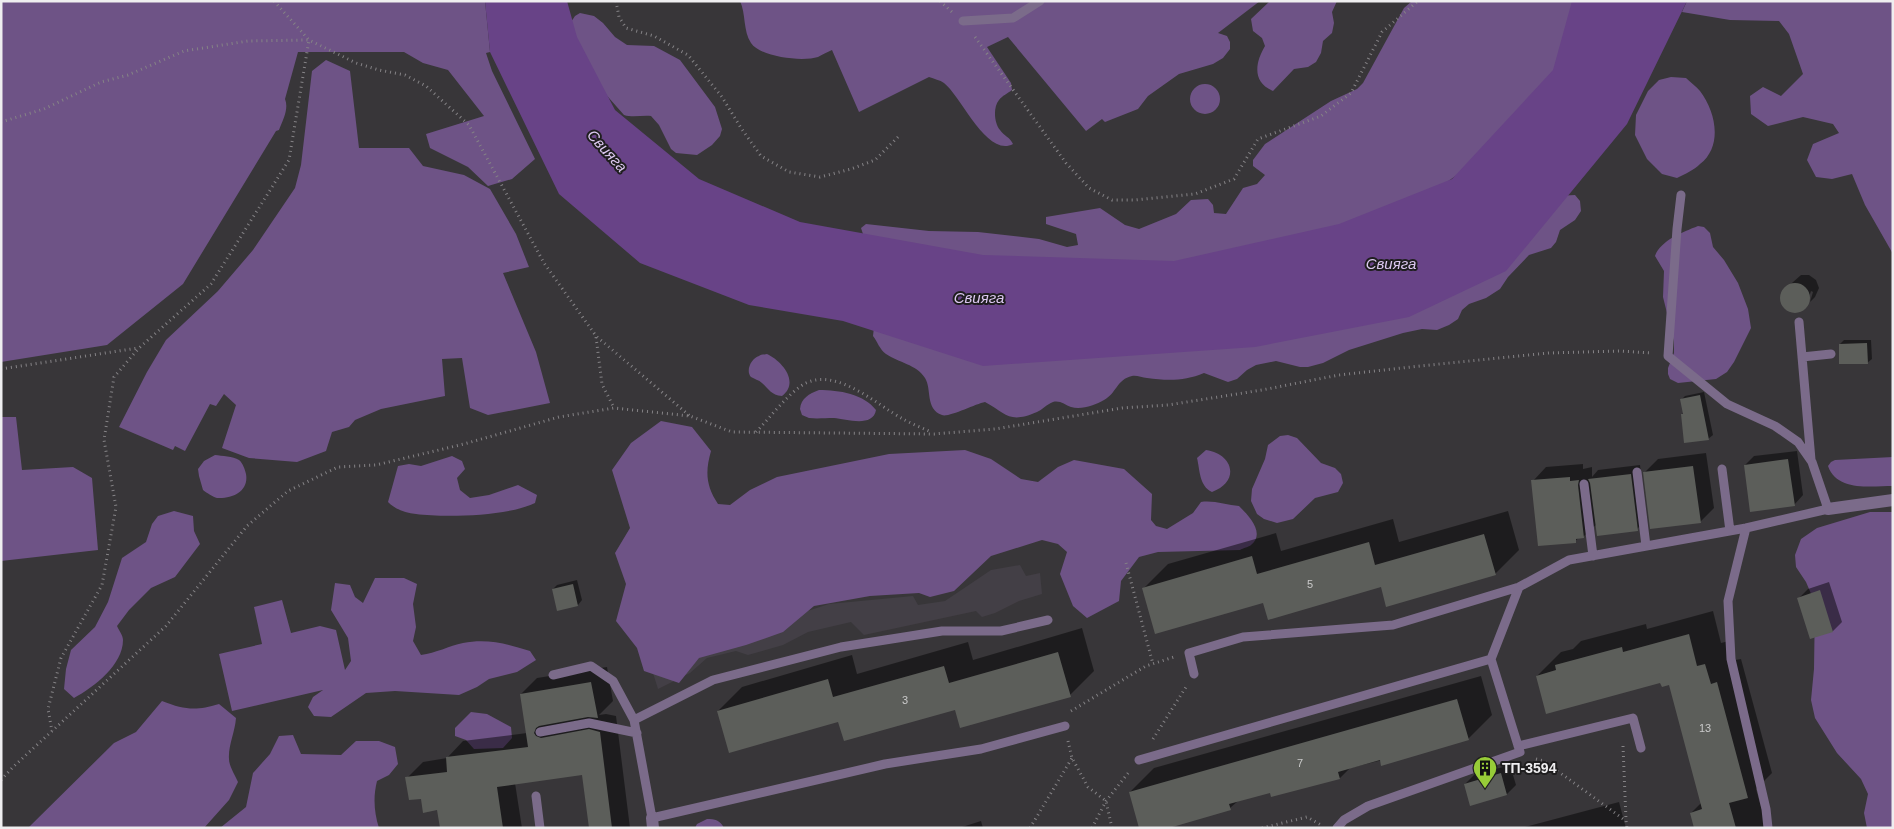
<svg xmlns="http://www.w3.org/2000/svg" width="1894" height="829" font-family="Arial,sans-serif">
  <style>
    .built { fill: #433f46 }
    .green { fill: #6e5386 }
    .water { fill: #684387 }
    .shadow { fill: #0007 }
    .building { fill: #5c5e5a }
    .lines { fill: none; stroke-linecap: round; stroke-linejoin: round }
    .path { stroke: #858386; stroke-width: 3; stroke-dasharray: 1 4; stroke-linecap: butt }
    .service { stroke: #7b6b8a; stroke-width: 9 }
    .minor { stroke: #7b6b8a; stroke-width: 12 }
    .labels { text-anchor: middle; stroke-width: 4; stroke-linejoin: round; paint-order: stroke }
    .number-label { font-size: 11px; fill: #cacaca }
    .poi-label { font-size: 14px; font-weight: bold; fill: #efeef0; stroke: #1f1e1f; text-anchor: start }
    .water-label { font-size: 15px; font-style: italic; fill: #ddc9f1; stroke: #1f1e1f }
  </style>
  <rect width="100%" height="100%" fill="#383639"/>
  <!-- built -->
  <path class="built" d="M1020,565L1026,576L1040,573L1042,594L1019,601L995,613L982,617L976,611L864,635L851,622L808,632L783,645L748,655L736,651L707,658L690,673L658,689L653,673L783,619L829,604L913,596L918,605L945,601L991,570Z"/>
  <!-- green -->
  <path class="green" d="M1,1H485L490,52L486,53L492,71L535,159L512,179L488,186L468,167L430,148L426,134L484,116L448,70L423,63L404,52H298L285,99C289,109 283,120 279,130L276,131L183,284L107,345L1,362Z
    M740,1H1260L1218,33L1227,36L1230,42V49L1223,58L1213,64L1179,74L1148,96L1138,109L1105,122L1102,119L1086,131L1008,37L987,47L1011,83L1012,90C1008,93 1002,96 999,100C993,107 994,123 1000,130C1004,136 1010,137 1013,144C987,158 961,96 944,83C940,80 934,79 929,77L859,112L832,50C827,52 822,55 818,57C802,62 760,57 751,43C743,31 746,14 740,1Z
    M1270,1H1337L1332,12L1334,23L1332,33L1323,41L1321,53L1316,62L1308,67L1294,69L1273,91C1252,82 1255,63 1265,46L1262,38L1253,31L1251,19Z
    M1412,1H1579L1552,78L1478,160L1413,206L1356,225L1164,264L1036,270L866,243L861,228L866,224L929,231L978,232L1039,239L1067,247L1078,245L1076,234L1046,224V217L1100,208L1125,225L1139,229L1176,214L1191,200L1208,199L1213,205L1214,213L1226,214L1243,188L1257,184L1265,175L1253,166V160L1265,144L1331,101L1357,89L1363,83L1404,8Z
    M1687,1H1893V254L1865,205L1852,174L1832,179L1816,177L1807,160L1813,144L1839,133L1833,124L1803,117L1768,126L1751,114L1750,96L1763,87L1781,96L1803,74L1789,34L1779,21L1730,20L1682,12Z
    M580,13L594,16L603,23L615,37L627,45L654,46L680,60L715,107L722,129L720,136L712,145L697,155L676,153L671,149L659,125L651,116C642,115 633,118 624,115L594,81L569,25L575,16Z
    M326,60L350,71L359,148H409L423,166L464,175L490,189L516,234L529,267L503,273L536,352L550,403L488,415L470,408L462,358L442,359L445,396L381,409L355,420L349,427L332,432L326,451L297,462L249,458L222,448L236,405L224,394L216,406L210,404L185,451L175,446L173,450L119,427L147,372L166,340L218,291L253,250L295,188L301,165L312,71Z
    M1671,77L1686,78C1690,82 1696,86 1700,91C1716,112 1723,146 1700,164C1694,170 1685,174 1677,178L1662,174L1647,159L1635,135L1636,115L1648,91L1659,80Z
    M1190 99a15 15 0 1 1 30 0a15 15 0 1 1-30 0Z
    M1575,195L1580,201L1581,211L1575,220L1560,230L1556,242L1551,248L1529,255L1508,277L1500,289L1486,298L1469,304L1462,310L1458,319L1449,325L1437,330L1422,329L1403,333L1349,350L1323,363L1308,367H1300L1276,361L1256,365L1247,370L1237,379L1228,382L1204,373C1185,381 1168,381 1147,378C1142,378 1137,375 1132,376C1117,379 1116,394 1104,400C1095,405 1082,410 1071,407C1065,405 1060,400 1053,402C1047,404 1042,410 1037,412C1009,424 1007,414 985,402C975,404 948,418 942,415C925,409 932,389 925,378C916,364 899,363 886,354C880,350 877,341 873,336L874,327L1556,196Z
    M1698,226L1704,227L1710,233L1713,247L1724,260L1738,283L1748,309L1751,328L1734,362L1727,372L1716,379L1678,383L1670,379L1668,374V368L1674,353V341L1663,297L1664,271L1655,256C1661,240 1683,232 1698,226Z
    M767,354C782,361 800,382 782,396C771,395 769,389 762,383C759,380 754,379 751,377C745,370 752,358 759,356C761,354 764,355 767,354Z
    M819,390C839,390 864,394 876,410C873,428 846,419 834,418C825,418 817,419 809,418L802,415L800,409C801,398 809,394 819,390Z
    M1,417H16L22,470L73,467L92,478L98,550L1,561Z
    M661,421L692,427L711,451C705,472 706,486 718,504L730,505L750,490L777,477L889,454L965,450L991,459L1021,479L1038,482L1058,467L1074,460L1124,469L1152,494L1151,520L1156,526L1167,529L1193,513L1201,502C1213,500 1227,505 1239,506C1248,515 1266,533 1251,545C1249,547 1243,548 1240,550L1158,552L1139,557L1121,581L1119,601L1087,618L1073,606L1060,574L1067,552L1058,544L1042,540L991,556L954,591L930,597L919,593L870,596L814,606L783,632L746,645L699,658L679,683L644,671L637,648L616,621L626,584L615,553L630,528L612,470L631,443Z
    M1288,435L1297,438L1321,463L1335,468L1341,474L1343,483L1338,492L1315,498L1293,519L1277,523L1264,519L1257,514L1251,501L1252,489L1265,459L1268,445L1280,436Z
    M1206,450C1234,454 1240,482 1212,492C1199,486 1200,470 1197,458Z
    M215,455C222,456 233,456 239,460C243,463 245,470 246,474C249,491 233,499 217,498C213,497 207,493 203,490L199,476L198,469L204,461Z
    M452,456L462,461L465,469L457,478L460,490L470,498L489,495L518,485L537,495L535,503C509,516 446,518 416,514C405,513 395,509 388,502L398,466L409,464L421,466Z
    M1893,457V486C1872,486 1837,492 1828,466L1831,462L1835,460Z
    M174,511L193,516L194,531L200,544L175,577L151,588L129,610L117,626C119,631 123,635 123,640C123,665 94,687 74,698L64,689L66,669L71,650L95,627L108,602L122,558L146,542L152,524L158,516Z
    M1870,512H1893V828H1867L1864,813L1868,794L1861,779L1837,753L1815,718L1811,700L1814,669L1815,603L1806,582L1796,567L1795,555L1801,539L1817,528Z
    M375,578H404L417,584L413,604L416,627L413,641L421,655C436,653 449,646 463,643C487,638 508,644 530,651L536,660L517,672L489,679L477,687L459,695L395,691L366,693L331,717L314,716L308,707L313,697L323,690L232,711L219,654L262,644L254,607L282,600L291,633L320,626L336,630L345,670L351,661L348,638L331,610L335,583L350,585L355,597L363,603Z
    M162,701C185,710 196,711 219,704L236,718C235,732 228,746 229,759C229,766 235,775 238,782L229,800L204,828H28L114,743L136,732Z
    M471,712L487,714L511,727L512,738L503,748L474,749L466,740L455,736V728Z
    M293,735L301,754L341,755L356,741H379L395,747L398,764L389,775L377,781C373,797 374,812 379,828H220L246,807L253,773L270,754L279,736Z
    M707,819C715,819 720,820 724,828H695L697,824Z"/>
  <!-- water -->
  <path class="water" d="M485,1H567L577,37L615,110L699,179L800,222L983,255L1174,261L1339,224L1452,179L1553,70L1572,1H1687L1627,124L1506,271L1409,317L1255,347L983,366L843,321L749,305L640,263L559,194L490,52Z"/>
  <!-- shadow -->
  <path class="shadow" d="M1801,275H1809L1816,280L1819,288L1815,297L1810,302L1813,292L1811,291L1807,303H1809L1806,306L1798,311L1788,309L1783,302L1782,298L1784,290Z
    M1844,340H1871L1872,359L1867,363L1840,344Z
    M1704,392L1713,435L1708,439L1682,414L1684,413L1681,400L1685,396Z
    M1797,451L1803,495L1794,505L1745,465L1754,456Z
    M1706,453L1714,508L1700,522L1645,472L1658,459Z
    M1583,464V469L1592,467V477L1598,470L1640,465L1646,520L1637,529L1597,524L1584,536L1580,537L1575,541L1533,481L1546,467Z
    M1508,511L1519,550L1495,574L1381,586L1264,601L1144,588L1168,564L1276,533L1281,551L1393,519L1399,542Z
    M577,580L582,600L578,605L553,589L557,585Z
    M1829,582L1842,622L1833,631L1811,638L1799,598L1808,589Z
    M1713,611L1721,643L1729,641L1735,660L1741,659L1772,773L1756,789L1767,828H1695L1691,813L1702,802L1670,684L1661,681L1537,676L1561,652L1573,649L1581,641L1646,624L1647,629Z
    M1082,628L1094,671L1070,695L839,720L718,711L742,687L852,655L857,674L968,642L973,660Z
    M607,667L613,701L599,715L606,714L616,716L630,828H590L584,773L515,783L522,828H441L438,809L422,798L407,778L423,762L447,758L463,741L527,733L521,694L537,678Z
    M1481,676L1492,715L1468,739L1350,768L1340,778L1271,791L1238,801L1230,808L1130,792L1154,768Z
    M1510,765L1516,785L1507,794L1465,784L1474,775Z
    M1619,802L1626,828H1521Z
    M981,821L983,828H959Z"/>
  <!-- building -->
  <path class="building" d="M1780 298a15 15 0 1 1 30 0a15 15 0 1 1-30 0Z
    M1867,343L1868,364H1839V344Z
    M1700,395L1709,440L1684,443L1681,414H1683L1680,399Z
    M1788,459L1795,506L1750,512L1744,465Z
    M1693,466L1701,523L1650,529L1643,472Z
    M1631,474L1638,531L1597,536L1590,483L1588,479Z
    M1570,477V481L1579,480L1578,485L1584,538L1576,539V543L1538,546L1531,480Z
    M1484,534L1496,575L1386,607L1381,587L1268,620L1263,603L1155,634L1142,588L1252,556L1257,574L1369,542L1375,565Z
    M573,584L578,606L557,611L552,589Z
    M1820,590L1833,632L1810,639L1797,598Z
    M1689,634L1697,666L1705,664L1711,684L1717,682L1748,798L1729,803L1736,828H1694L1690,813L1702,809L1669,685L1662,687L1660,683L1546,714L1536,676L1556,670L1555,665L1622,647L1623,652Z
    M1058,652L1071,697L960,728L955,710L844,741L838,722L729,753L717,711L828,679L833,697L944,666L949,683Z
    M591,682L598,718L588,717L539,726L536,728L534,733L536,736L541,738L589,729L600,732L612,828H589L582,775L497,787L503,828H440L437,810L423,813L421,799L409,800L405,777L447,772L446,757L528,747L520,694Z
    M1457,699L1469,740L1381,766L1380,760L1338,772L1340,779L1271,797L1270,793L1229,804L1231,810L1169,828H1139L1129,792Z
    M1501,773L1507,795L1470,806L1464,784Z"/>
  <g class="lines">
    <!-- path -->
    <path class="path" d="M274,1L309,40L356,63L379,70L405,75L426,86L469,125L544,263L596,336L690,416
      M616,1L619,17L626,28L654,36L688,55L722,97L741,128L761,156L789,172L820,177L851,169L875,160L898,137
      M940,1L952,12
      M975,37L1066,163L1089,188L1112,200H1135L1195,194L1234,179L1258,139L1321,116L1351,93L1382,32L1418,1
      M1,122L44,109L101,82L128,75L184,51L248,41L309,40L289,160L211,284L139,348L114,377L104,440L116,507L102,585L61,658L48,709L52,731
      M596,337L602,384L614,408
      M1,369L138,348
      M756,432C769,419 790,391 806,383C838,368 877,405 903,419C912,424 922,428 931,432
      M1126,563L1153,664
      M1071,711L1146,666L1174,657
      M1153,739L1186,687
      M1068,741L1072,758L1088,787L1106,801L1112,828
      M1623,746L1626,820
      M1536,759L1544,761L1626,821L1627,828
      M1,780L13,767L166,626L247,526L288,491L338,467L376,465L464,444L559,417L614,408L690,416L732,432L934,434L995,429L1122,408L1168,405L1262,390L1339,375L1420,366L1549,353L1619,351L1652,353
      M1030,828L1072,758
      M1092,828L1106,801L1129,772
      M1262,828L1307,817L1323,826"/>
    <!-- service -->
    <path class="service" d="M963,21L1013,18L1040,1
      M1799,322L1811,460
      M1802,357L1831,354
      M1722,469L1730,531
      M1637,472L1646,546
      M1584,484L1593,556
      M1746,528L1728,601L1731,659L1766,809L1768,828
      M1491,659L1519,587
      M1194,674L1189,653L1243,637L1393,625L1519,587L1569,560L1746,528L1828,509L1812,462L1798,442L1775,426L1727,404L1668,356L1677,229L1681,195
      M553,675L591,666L613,681L634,720L652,818L885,764L981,749L1065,726
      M634,720L713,680L841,647L942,631H1001L1048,620
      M540,732L589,723L637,733
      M1518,746L1633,718L1641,748
      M1139,760L1491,659L1520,752L1368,806L1344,820L1337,828
      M536,796L540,828"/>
    <!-- minor -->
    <path class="minor" d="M1828,509L1893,500
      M652,818L653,828"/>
  </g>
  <!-- icons -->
  <defs>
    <g id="building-pin" transform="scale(1.25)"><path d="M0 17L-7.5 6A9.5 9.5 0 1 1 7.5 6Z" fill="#97cc38" stroke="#1f1e1f"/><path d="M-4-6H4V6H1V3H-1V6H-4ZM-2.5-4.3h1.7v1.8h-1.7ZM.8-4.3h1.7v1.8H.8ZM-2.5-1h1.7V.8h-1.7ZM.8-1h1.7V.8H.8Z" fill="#111"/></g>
  </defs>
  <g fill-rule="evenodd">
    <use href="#building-pin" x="1485" y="768"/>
  </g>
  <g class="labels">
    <!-- number labels -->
    <g class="number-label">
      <text x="1310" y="588">5</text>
      <text x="905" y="704">3</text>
      <text x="1705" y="732">13</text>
      <text x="1300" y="767">7</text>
    </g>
    <!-- poi labels -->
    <g class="poi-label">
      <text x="1502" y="773">ТП-3594</text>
    </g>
    <!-- water labels -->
    <g class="water-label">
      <text transform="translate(607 151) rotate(48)" y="5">Свияга</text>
      <text x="1391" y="269">Свияга</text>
      <text x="979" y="303">Свияга</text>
    </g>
  </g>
  <!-- border -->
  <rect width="1894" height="829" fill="none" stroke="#efeef0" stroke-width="5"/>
</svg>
